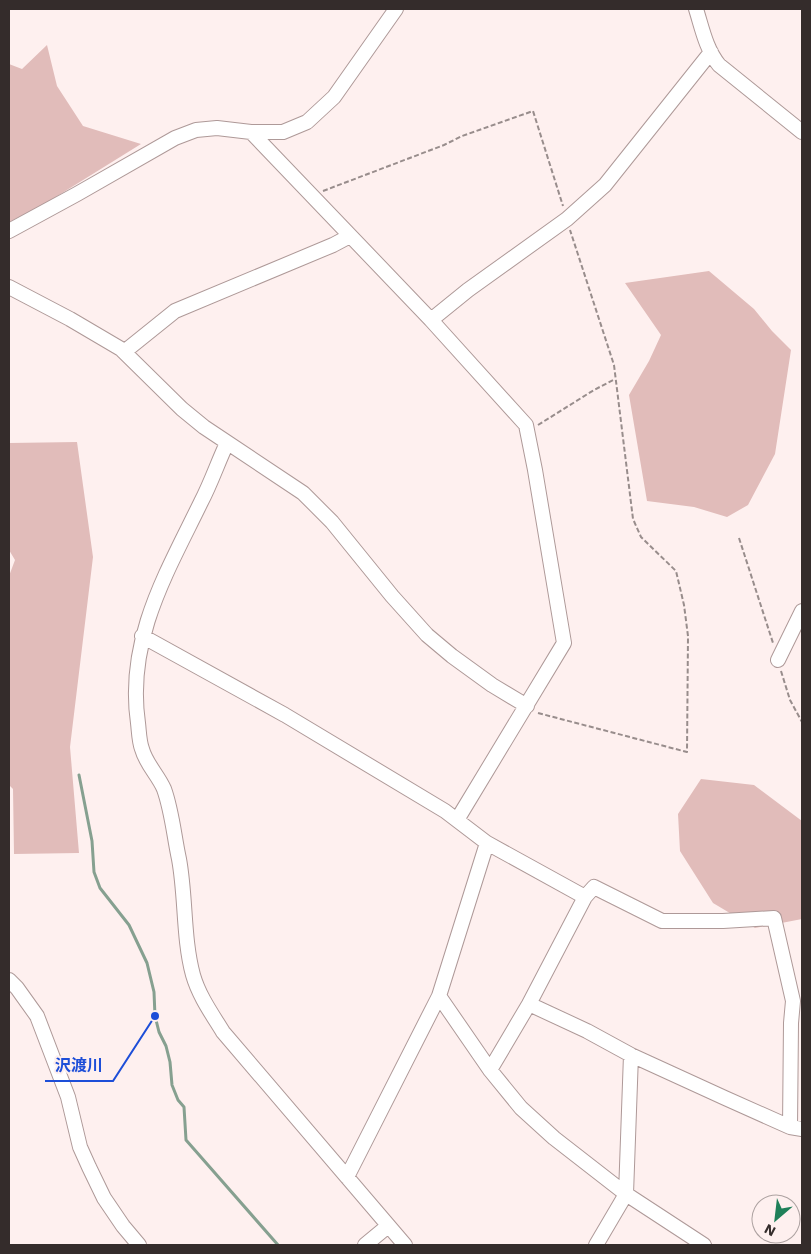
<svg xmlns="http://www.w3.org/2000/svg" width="811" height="1254" font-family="'Work Sans','Noto Sans JP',sans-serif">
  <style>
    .green { fill: #e1bcba }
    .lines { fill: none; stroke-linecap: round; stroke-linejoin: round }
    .stream { stroke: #86a090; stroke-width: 3 }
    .minor-casing { stroke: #ae9998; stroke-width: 16 }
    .path { stroke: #988d8c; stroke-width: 2; stroke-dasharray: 5 2.5; stroke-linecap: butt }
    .minor { stroke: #fff; stroke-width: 14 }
    .leader { fill: none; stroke: #1d4ed8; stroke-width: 2 }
    .callout-dot { fill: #1d4ed8; stroke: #fef0ef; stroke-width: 2 }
    .callout-label { font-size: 16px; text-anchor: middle; font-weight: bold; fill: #1d4ed8; stroke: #fef0ef; stroke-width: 4; stroke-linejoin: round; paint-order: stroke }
  </style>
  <rect width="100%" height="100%" fill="#fef0ef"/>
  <!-- green -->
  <path class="green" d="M47,45L57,86L83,126L141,144L38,208L9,222V64L22,69Z
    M709,271L754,309L772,331L791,350L775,454L748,505L727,517L694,507L647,501L629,395L649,361L661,335L625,283Z
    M77,442L93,557L70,747L79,853L14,854L13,789L9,785V576L15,560L9,550V443Z
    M701,779L754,785L802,821V919L755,928L713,903L680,851L678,814Z"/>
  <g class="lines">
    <!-- stream -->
    <path class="stream" d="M79,775L92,841L94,872L100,888L129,925L147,963L154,992L155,1016L159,1032L166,1046L170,1062L172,1085L178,1100L184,1107L186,1140L278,1245"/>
    <!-- minor casing -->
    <g class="minor-casing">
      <path id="minor" d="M696,9C702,28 706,49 719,65L802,132
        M251,132L431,320L526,425L535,470L564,643L457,820
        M9,231L77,194L175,138L196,130L217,128L251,132H283L307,122L334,97L396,9
        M9,287L70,319L121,349L182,409L204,427L303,493L332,522L392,596L427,635L452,656L492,685L527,706
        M431,320L468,290L567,219L605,185L711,52
        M124,352L175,311L333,245L350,236
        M227,443C218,462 211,483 201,502C166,574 126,640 138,723C139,731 139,741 142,749C146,764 158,775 164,789C172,811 174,836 179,859C186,897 183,938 193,975C199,996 212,1014 223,1032L405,1245
        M142,636L285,715L445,811L487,843L585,897
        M778,660L802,611
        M9,980L17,988L37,1016L68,1097L80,1147L89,1167L104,1198L123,1226L139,1245
        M439,996L490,1070L521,1108L554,1138L626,1194L704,1245
        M529,1004L587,1031L631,1055L725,1098L790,1127L802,1129
        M490,1070L529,1004L585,897L594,887L662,921H723L774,918L793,1001L791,1023L790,1127
        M347,1177L439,996L487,843
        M365,1245L388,1226
        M596,1245L626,1194L631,1055"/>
    </g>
    <!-- path -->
    <path class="path" d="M323,191L444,145L462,136L533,111L563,206
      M538,425L594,390L615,379
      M739,538L773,643
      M781,671L790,700L802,722
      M538,713L687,752L688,636L684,605L676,571L641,537L633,519L614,365L570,230"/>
    <!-- minor -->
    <use href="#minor" class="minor"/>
  </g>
  <!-- callouts -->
  <path class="leader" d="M155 1016L113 1081H45"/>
  <circle class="callout-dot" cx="155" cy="1016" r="5"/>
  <g class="callout-label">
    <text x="79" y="1071">沢渡川</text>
  </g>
  <!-- border -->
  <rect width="811" height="1254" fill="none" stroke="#342c2b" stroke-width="20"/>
  <!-- north arrow -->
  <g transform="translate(776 1219) rotate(208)"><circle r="24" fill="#fef0ef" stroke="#ada2a1"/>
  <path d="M0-4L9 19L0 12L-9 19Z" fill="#1f8059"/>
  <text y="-8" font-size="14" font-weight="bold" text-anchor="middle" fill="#342c2b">N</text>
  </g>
</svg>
